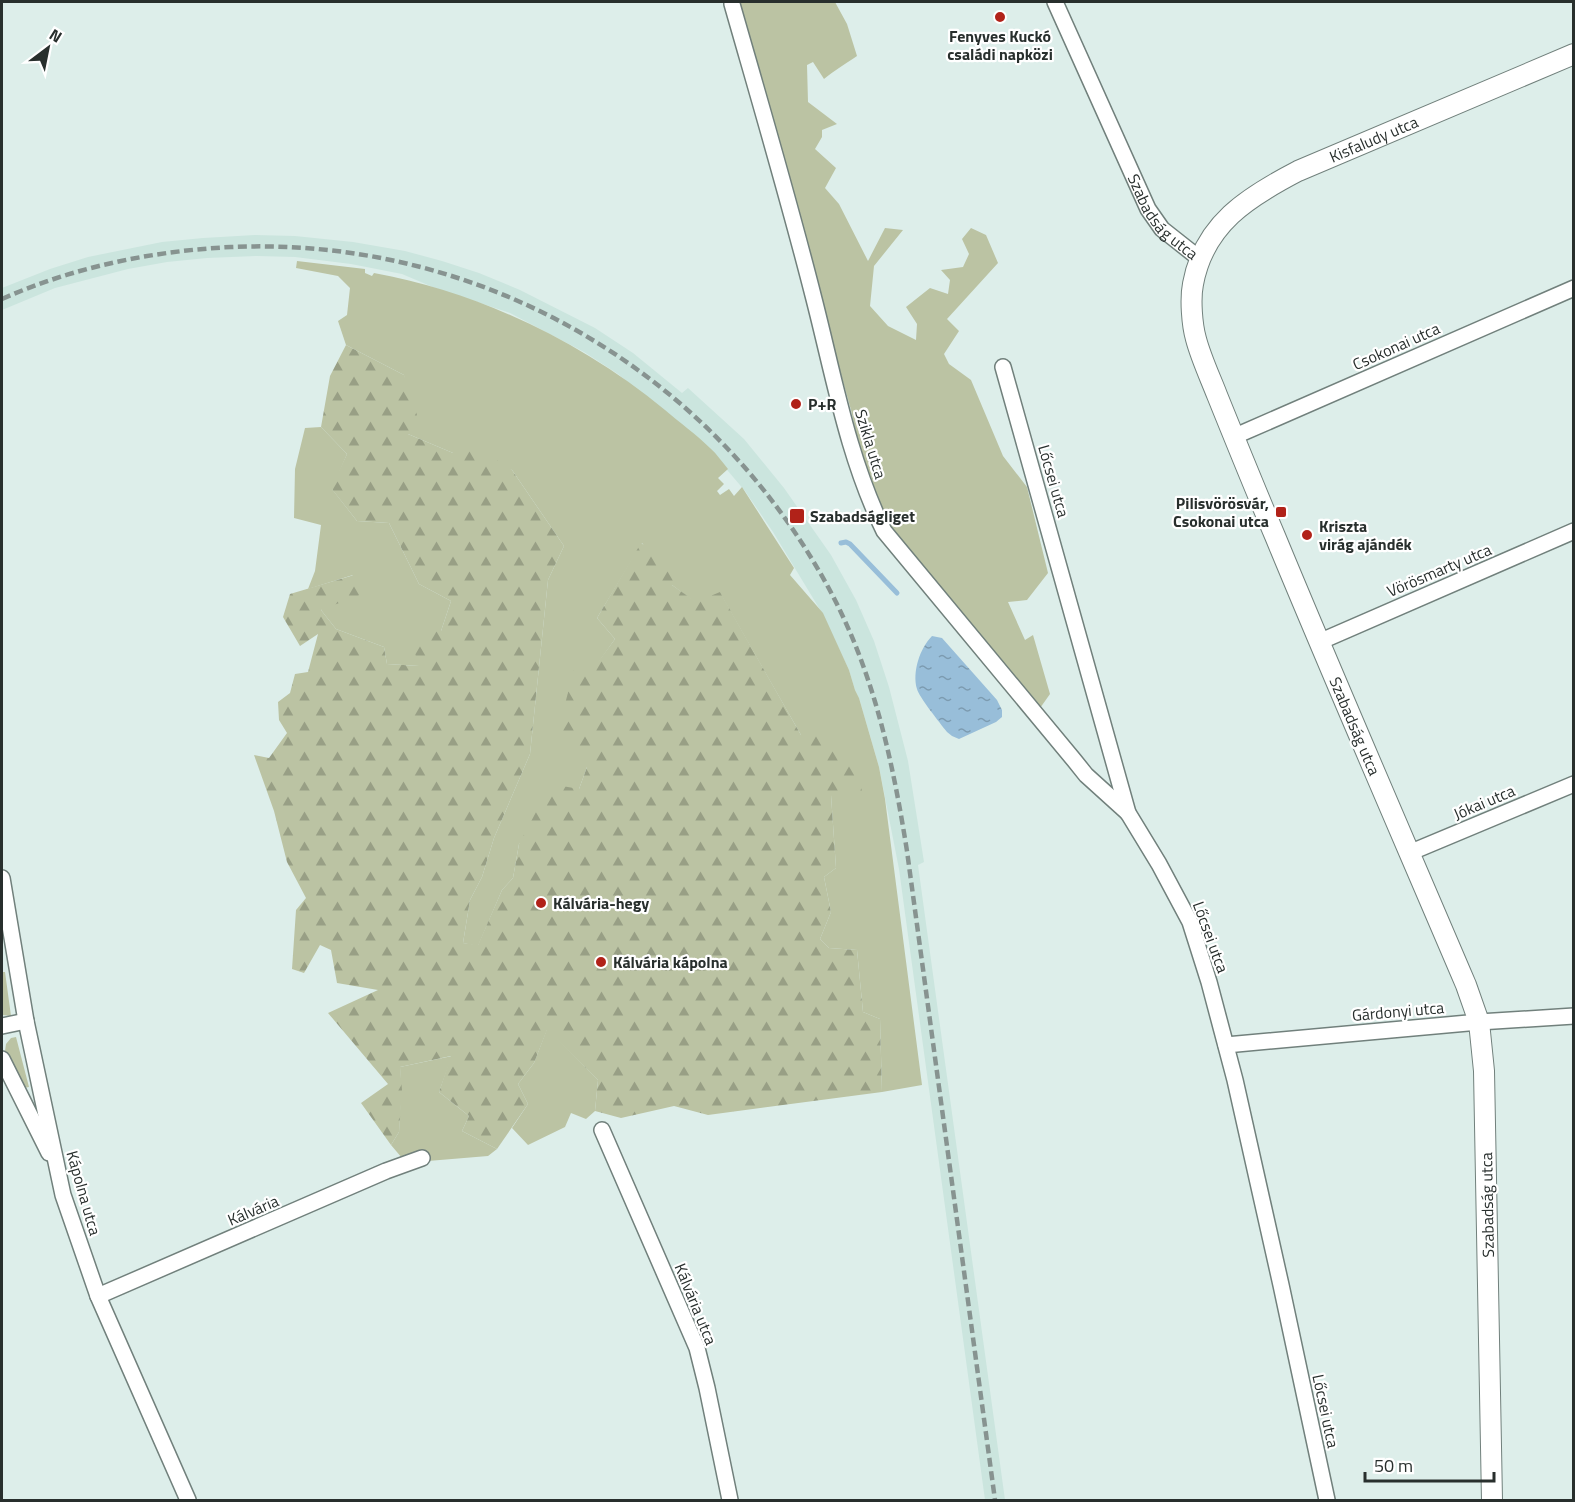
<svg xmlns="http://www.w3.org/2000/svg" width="1575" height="1502" font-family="'Titillium Web',sans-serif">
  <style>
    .built { fill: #cbe5de }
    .grass { fill: #bbc3a3 }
    .forest { fill: url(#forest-firs) }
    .water { fill: url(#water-ripples) }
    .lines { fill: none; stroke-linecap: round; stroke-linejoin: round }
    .stream { stroke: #98bed9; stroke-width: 5 }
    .minor-casing { stroke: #71807c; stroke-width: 18 }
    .tertiary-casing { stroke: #71807c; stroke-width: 22 }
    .minor { stroke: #fff; stroke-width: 15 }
    .tertiary { stroke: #fff; stroke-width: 20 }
    .rail { stroke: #879390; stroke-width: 4.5; stroke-dasharray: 9 4.5; stroke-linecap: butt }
    .poi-dot { fill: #b12219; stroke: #fff; stroke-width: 2 }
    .labels { text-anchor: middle; stroke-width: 4.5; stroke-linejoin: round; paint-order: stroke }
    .poi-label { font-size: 16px; font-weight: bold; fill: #282f2d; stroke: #fff; text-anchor: start }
    .street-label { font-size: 16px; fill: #282f2d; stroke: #fff }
  </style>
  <defs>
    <pattern id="forest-firs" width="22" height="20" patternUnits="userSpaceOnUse" patternTransform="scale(1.5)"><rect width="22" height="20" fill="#bbc3a3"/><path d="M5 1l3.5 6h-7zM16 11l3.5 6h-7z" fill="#989f85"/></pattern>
    <pattern id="water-ripples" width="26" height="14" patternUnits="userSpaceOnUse" patternTransform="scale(1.5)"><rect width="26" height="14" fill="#98bed9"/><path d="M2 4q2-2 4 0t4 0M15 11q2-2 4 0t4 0" fill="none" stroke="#7c9bb0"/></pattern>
  </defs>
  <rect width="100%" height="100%" fill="#ddeeea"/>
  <!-- built -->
  <path class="built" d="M255,235L295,236L353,242L405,251L442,261L479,273L520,290L595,328L633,353L682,393L688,388L744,439L784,488L831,555L856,600L874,641L889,687L908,761L924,862L918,865L1005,1500H985L899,869L879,767L859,698L855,690L849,670L822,613L773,532L745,491L711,451L618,374L584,352L510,313L435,288L402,274L351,264L295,257L257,256L207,258L167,262L128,269L55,288L2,310V288L50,269L88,257L162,242L203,238Z"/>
  <!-- grass -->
  <path class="grass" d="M740,2H835L847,24L857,56C845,64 835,70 824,79L813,62L807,65L808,102L837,124L822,130V137L815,149L836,168L825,188L839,204L868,261L885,228L903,230L874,266L870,306L888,326L916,340L917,324L906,307L930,288L948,294L950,280L941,270L963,267L969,254L962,239L971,228L986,235L998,263L947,319L959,331L944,354L949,364L971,380L1003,456L1027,487L1048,573L1027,600L1008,602L1025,640L1033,635L1050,694L1038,711L892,531L864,468L851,410L739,8Z
    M297,261L365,269V273L372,276L374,273C481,293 581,341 665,410C680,423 696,434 710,448C717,454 722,462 728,469L718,478L724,484L717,491L720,495L729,489L734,496L742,487L794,568L790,575L823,613L849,670L855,690L859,698L879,767L885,799L922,1085L882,1092L880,1019L863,1012L857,950L829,948L820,939L831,912L824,877L836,868L831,795L801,735L720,593L696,603L672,585L642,543L597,618L615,639L598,663L587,767L579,789L519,844L513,878L502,890L478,946L463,943L470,900L482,877L494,838L530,754L548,580L564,546L512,470L453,453L408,434L404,375L346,345L338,321L347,315L350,288L338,276L296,268Z
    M321,427L347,454L332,489L357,521L389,523L419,584L451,601L441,631L419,666L387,664L384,647L336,629L321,610L353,575L308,589L315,571L321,525L294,518L295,469L305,428Z
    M2,972H5L11,1016L2,1015Z
    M547,1029L598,1080L595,1111L586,1119L571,1113L565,1127L528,1145L512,1128L528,1104L518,1084L534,1063Z
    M16,1037L29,1087L24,1088L5,1051L6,1044L11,1038Z
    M452,1056L439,1092L469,1116L462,1131L497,1149L488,1156L428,1161L408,1165L391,1145L399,1132L401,1090L400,1067Z"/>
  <!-- forest -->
  <path class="forest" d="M346,345L404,375L417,415L408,434L453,453L474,445L512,470L564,546L548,580L530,754L494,838L482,877L470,900L463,943L478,945L502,890L513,878L519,844L551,784L579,789L587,767L559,727L576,662H598L615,639L597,618L641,543L677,568L672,585L696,602L720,592L801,735H820L854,766L864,797L831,795L836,868L824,877L831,912L820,939L829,948L857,950L863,1012L880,1019L882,1092L708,1115L674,1106L621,1118L595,1111L598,1080L547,1030L534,1063L518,1084L528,1104L497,1149L462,1131L469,1116L439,1092L451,1056L400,1067L402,1090L399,1132L391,1145L361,1103L388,1084L328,1013L378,990L337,983L331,950L320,945L304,973L292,969L296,910L306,898L287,862L274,811L254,755L269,758L287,733L279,720L278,702L290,693L295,674L308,672L318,634L300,646L283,617L290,594L354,575L360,595L321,610L336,629L384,647L387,664L419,666L408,632L441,631L451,601L419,584L389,523L357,521L331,488L347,454L321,427L330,376Z"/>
  <!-- water -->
  <path class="water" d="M932,636L942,638L997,700L1002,710V717L996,722L959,739L952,736L947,732C940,723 919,697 917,689C912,672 920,648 932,636Z"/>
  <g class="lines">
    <!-- stream -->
    <path class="stream" d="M841,543L846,542L850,544L897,593"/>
    <!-- minor casing -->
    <g class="minor-casing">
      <g id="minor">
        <path d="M732,2V4C760,102 789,200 814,299C834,377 848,458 884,531L1074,760L1086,775L1128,813"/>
        <path id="s1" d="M1055,2L1148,209L1162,229L1200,259"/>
        <path d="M1003,367L1128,813L1159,864L1190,922L1209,982L1235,1080L1281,1285L1327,1500"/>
        <path d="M1233,437L1574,288"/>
        <path d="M1319,642L1574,531"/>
        <path d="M1409,853L1574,784"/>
        <path d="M2,878L26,1021L63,1195L98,1296L188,1500"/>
        <path d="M2,1026L26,1021"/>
        <path d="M1226,1045L1479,1022L1574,1016"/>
        <path d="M2,1059L49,1153"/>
        <path d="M602,1130L697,1348L707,1388L730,1500"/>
        <path d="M98,1296L386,1171L422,1158"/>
      </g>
    </g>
    <!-- tertiary casing -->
    <g class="tertiary-casing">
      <g id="tertiary">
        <path id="s2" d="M1492,1500L1484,1071L1479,1022L1466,985C1402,835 1337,686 1275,536C1255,489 1236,442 1217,395C1210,377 1201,358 1196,339C1192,325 1190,299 1193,284C1204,224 1248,197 1298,171L1574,54"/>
      </g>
    </g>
    <!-- minor -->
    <use href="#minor" class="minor"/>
    <!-- tertiary -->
    <use href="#tertiary" class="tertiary"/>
    <!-- rail -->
    <path class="rail" d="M2,299C74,267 152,251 231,247C477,236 708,368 827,585C873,669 892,757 907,851L995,1500"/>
  </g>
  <!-- markers -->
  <g class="poi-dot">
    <circle cx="1000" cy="17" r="6"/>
    <circle cx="796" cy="404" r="6"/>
    <rect x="1275" y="506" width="12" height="12" rx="3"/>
    <rect x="789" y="508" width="16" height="16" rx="3"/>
    <circle cx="1307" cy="535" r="6"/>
    <circle cx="541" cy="903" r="6"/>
    <circle cx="601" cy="962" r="6"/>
  </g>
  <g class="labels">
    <!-- poi labels -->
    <g class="poi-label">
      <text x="1000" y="42" text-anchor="middle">Fenyves Kuckó<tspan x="1000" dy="18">családi napközi</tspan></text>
      <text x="808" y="410">P+R</text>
      <text x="1269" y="509" text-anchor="end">Pilisvörösvár,<tspan x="1269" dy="18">Csokonai utca</tspan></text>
      <text x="810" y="522">Szabadságliget</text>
      <text x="1319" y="532">Kriszta<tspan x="1319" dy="18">virág ajándék</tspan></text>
      <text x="553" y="909">Kálvária-hegy</text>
      <text x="613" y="968">Kálvária kápolna</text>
    </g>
    <!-- street labels -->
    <g class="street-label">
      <text dy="6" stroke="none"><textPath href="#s2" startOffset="1516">Kisfaludy utca</textPath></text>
      <text dy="6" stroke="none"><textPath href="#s1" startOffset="242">Szabadság utca</textPath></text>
      <text transform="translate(1396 346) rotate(-24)" y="6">Csokonai utca</text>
      <text transform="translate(871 444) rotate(73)" y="6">Szikla utca</text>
      <text transform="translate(1054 481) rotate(74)" y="6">Lőcsei utca</text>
      <text transform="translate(1439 570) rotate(-23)" y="6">Vörösmarty utca</text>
      <text transform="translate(1355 726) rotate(67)" y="6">Szabadság utca</text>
      <text transform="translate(1484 802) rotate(-23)" y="6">Jókai utca</text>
      <text transform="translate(1211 937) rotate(70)" y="6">Lőcsei utca</text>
      <text transform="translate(1398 1011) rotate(-5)" y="6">Gárdonyi utca</text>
      <text transform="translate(84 1193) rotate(74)" y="6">Kápolna utca</text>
      <text transform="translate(1487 1205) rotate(-91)" y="6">Szabadság utca</text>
      <text transform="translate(253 1210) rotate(-23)" y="6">Kálvária</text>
      <text transform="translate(696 1304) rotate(68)" y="6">Kálvária utca</text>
      <text transform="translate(1326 1411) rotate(78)" y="6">Lőcsei utca</text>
    </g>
  </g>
  <!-- border -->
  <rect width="1575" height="1502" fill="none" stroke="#282f2d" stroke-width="6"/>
  <!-- north arrow -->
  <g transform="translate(48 48) rotate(32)" stroke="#ffffff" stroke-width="4.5" paint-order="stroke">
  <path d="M0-4.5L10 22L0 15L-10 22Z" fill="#282f2d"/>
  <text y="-9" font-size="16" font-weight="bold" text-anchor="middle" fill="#282f2d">N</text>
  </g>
  <!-- scale -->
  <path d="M1365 1472v9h129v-9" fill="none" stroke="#282f2d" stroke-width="3"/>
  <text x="1374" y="1472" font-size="18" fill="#282f2d" stroke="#ffffff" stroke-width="4.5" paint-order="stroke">50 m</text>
</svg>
